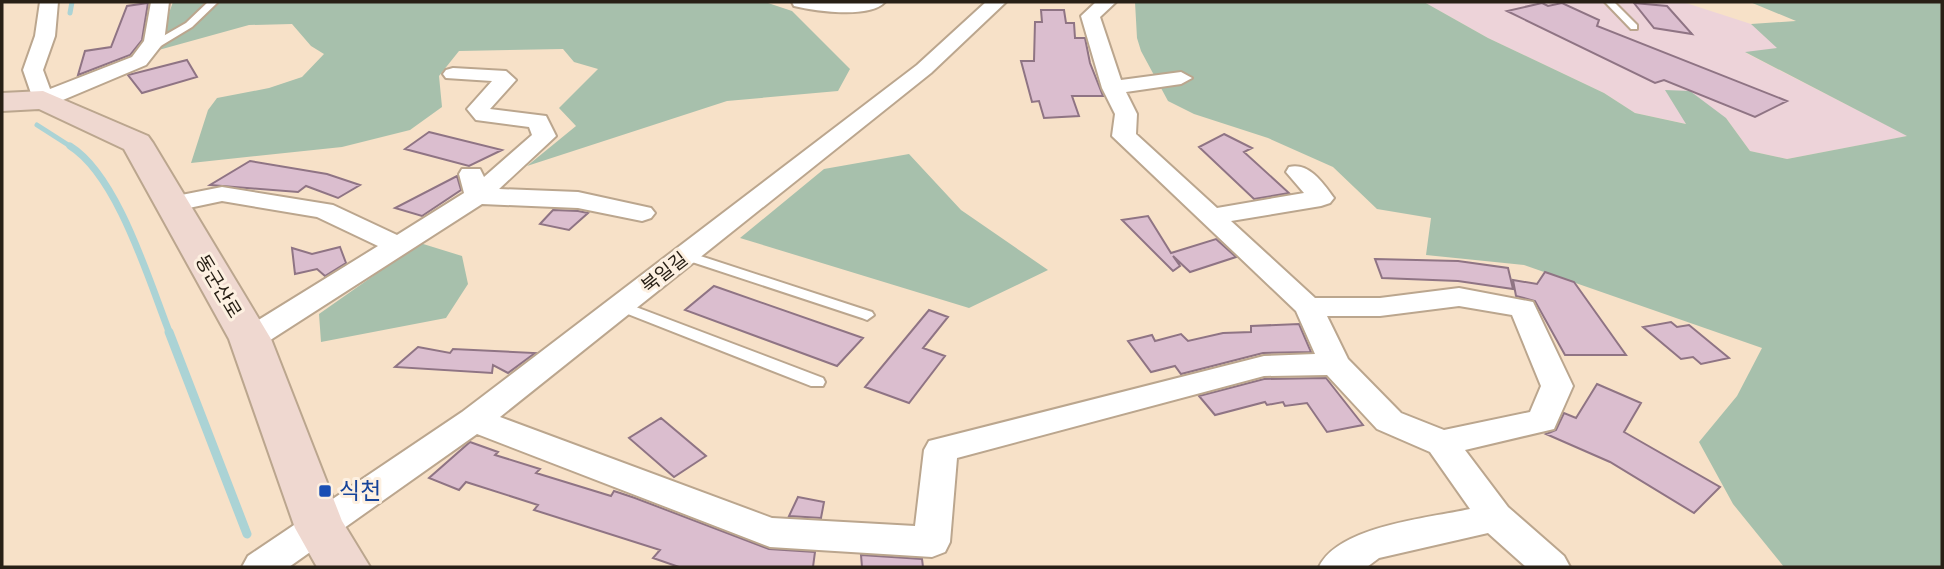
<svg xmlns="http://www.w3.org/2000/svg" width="1944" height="569" font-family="'DM Sans','Noto Sans KR',sans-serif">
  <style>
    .industrial { fill: #edd3d9 }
    .green { fill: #a7c0ac }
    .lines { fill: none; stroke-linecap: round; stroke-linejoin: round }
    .stream-far2 { stroke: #abd3d5; stroke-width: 5 }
    .stream-far1 { stroke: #abd3d5; stroke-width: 7 }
    .stream { stroke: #abd3d5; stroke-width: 9 }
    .building { fill: #dbbecf; stroke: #8f7484; stroke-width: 2 }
    .lane-casing { stroke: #bba68e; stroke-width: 4 }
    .street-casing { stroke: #bba68e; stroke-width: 4 }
    .secondary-casing { stroke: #bba68e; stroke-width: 4 }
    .lane { fill: #fff; fill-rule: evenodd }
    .street { fill: #fff; fill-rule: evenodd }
    .secondary { fill: #efd8d0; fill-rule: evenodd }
    .transit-dot { fill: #1a4fb4; stroke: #fdf0e1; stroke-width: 2.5 }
    .labels { text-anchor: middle; stroke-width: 6; stroke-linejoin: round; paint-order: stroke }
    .street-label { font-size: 19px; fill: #282016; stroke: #fdf0e1 }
    .near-transit-label { font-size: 23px; fill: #164399; stroke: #fdf0e1; text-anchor: start }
  </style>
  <rect width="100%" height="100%" fill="#f7e1c8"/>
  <!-- industrial -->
  <path class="industrial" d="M1424,2H1683L1751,24L1778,48L1746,53L1908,136L1787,159L1750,151L1726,118L1687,124L1635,113L1604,93L1488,38Z"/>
  <!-- green -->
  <path class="green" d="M173,2H765L792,11L850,69L838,91L727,101L527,166L576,126L559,108L598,69L574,62L563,49L459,51L439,76L442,107L410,130L342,147L191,163L208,110L217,98L269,88L302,77L324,54L311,46L292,24L249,25L155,51Z
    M1135,2H1424L1488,38L1604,93L1635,113L1686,124L1665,90L1690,91L1726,118L1750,151L1787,159L1907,136L1745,52L1777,48L1751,24L1796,21L1750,2H1942V567H1784L1733,504L1699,442L1737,396L1762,348L1524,265L1426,255L1431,218L1377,209L1333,167L1268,138L1194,114L1168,101L1141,51L1137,38Z
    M909,154L961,210L1048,270L969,308L740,238L824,169Z
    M420,243L462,256L468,284L446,318L321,342L319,314Z"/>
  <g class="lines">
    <!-- stream-far2 -->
    <path class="stream-far2" d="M70,13L72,2
      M37,125L73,148"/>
    <!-- stream-far1 -->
    <path class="stream-far1" d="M70,146C118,176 149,281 170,334"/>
    <!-- stream -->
    <path class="stream" d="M169,332L247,534"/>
  </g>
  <!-- building -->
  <path class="building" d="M148,3L142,40L130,55L78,75L85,51L111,47L127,6Z
    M1542,3L1548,6L1562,3L1599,20L1597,26L1787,101L1755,117L1664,80L1655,83L1507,11Z
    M1634,3L1667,6L1692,34L1654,28Z
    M1041,10H1064L1066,23H1074L1075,38H1085L1090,63L1103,96H1072L1079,116L1044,118L1039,101L1032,102L1021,61H1034L1035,22H1042Z
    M187,60L197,77L142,93L128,75Z
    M429,132L502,150L469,166L405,149Z
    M1224,134L1252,148L1244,152L1289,193L1254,199L1199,147Z
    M250,161L327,174L360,185L338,198L306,186L298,192L210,185Z
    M457,176L461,190L422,216L395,208Z
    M553,210L578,211L588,213L569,230L540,224Z
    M1148,216L1171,253L1216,239L1236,257L1190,272L1173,256L1180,266L1173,271L1122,220Z
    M340,247L346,263L325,276L317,269L295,274L292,248L312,254Z
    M1375,259L1458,261L1508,268L1513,289L1458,281L1382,278Z
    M1545,272L1574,282L1626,355H1565L1535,301L1516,296L1513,280L1537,284Z
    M714,286L863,338L837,366L685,310Z
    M929,310L948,317L923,348L945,356L909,403L865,387Z
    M1671,322L1677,327L1689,325L1729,358L1701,364L1693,357L1681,359L1643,327Z
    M1299,324L1311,352L1263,353L1181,374L1175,366L1151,372L1128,341L1152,335L1155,341L1181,334L1188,341L1223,333L1251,332V326Z
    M418,347L450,353L453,349L535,353L508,373L493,365L492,373L395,367Z
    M1326,378L1363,425L1327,432L1307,403L1285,406L1283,402L1267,405L1265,402L1215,415L1199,396L1264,379Z
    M1597,384L1641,403L1624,432L1720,487L1694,513L1610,462L1546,434L1556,430L1564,413L1576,418Z
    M661,418L706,456L674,477L629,438Z
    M470,442L498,452L495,455L540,469L536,473L611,496L614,491L635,498L769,549L815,552L813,567H679L653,558L660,550L534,510L538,505L466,482L459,490L429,478Z
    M798,497L824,502L821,518L789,516Z
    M861,555L922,559L923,567H862Z"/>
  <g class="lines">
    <!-- lane casing -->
    <g class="lane-casing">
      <path id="lane" d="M208,2H218L192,27L154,50H146V46L186,23Z
        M1605,2H1614L1637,25V29H1631Z
        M685,251L872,312L874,315L867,320L862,318L680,258L678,255Z
        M620,301L823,378L825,382L823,386H811L615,309L613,306Z"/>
    </g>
    <!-- street casing -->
    <g class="street-casing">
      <path id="street" d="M40,2H58L55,36L43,70L50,89L132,57L144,41L151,2H169L164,42L146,65L51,105H35L23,70L35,36Z
        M792,2H885C869,19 816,11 794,6Z
        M986,2H1006L931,73L500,417L772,518L915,526L924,450L929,441L1264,356L1315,354L1296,311L1112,136L1115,114L1102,88L1081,16L1096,2H1116L1100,17L1121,80L1181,72L1192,78L1181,84L1126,92L1137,114L1136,134L1217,208L1304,193L1286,172L1289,167C1309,162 1323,183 1334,198L1330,203L1321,206L1231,221L1315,298H1380L1459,288L1533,302L1573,386L1554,429L1465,450L1508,507L1564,556L1570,567H1526L1488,533L1379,558L1367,567H1319C1338,526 1429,518 1470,509L1430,452L1377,429L1327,375L1264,376L957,458L950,542L945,552L932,557L770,547L477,434L289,567H242L248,556L462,412L917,65ZM1459,306L1512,315L1541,386L1530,412L1444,430L1401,413L1348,359L1327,316H1380Z
        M453,68L506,71L516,80L490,109L546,116L556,136L499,189L578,192L651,208L655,213L651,218L642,221L578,208L482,204L261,346L250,349L239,346L235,339L239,332L378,246L317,217L222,201L170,212L161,209L157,204L161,199L222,187L333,205L397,235L464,193L459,174L462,169H480L484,177L532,135L529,127L476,120L467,109L492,81L446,78L443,74L446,70Z"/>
    </g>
    <!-- secondary casing -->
    <g class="secondary-casing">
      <path id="secondary" d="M43,91L148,136L153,143L271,339L342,521L370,567H317L295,528L229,339L124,149L39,109L2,111V93Z"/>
    </g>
    <!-- lane -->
    <use href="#lane" class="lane"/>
    <!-- street -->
    <use href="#street" class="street"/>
    <!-- secondary -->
    <use href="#secondary" class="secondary"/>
  </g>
  <!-- markers -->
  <rect class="transit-dot" x="318" y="484" width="14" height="14" rx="3.5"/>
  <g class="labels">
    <!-- street labels -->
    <g class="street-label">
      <text transform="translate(664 272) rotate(-38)" y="7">북일길</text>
      <text transform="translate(219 286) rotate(59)" y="7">동군산로</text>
    </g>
    <!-- near-transit labels -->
    <g class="near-transit-label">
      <text x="339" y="499">식천</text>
    </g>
  </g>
  <!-- border -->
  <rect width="1944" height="569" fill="none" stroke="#282016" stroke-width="7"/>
</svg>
